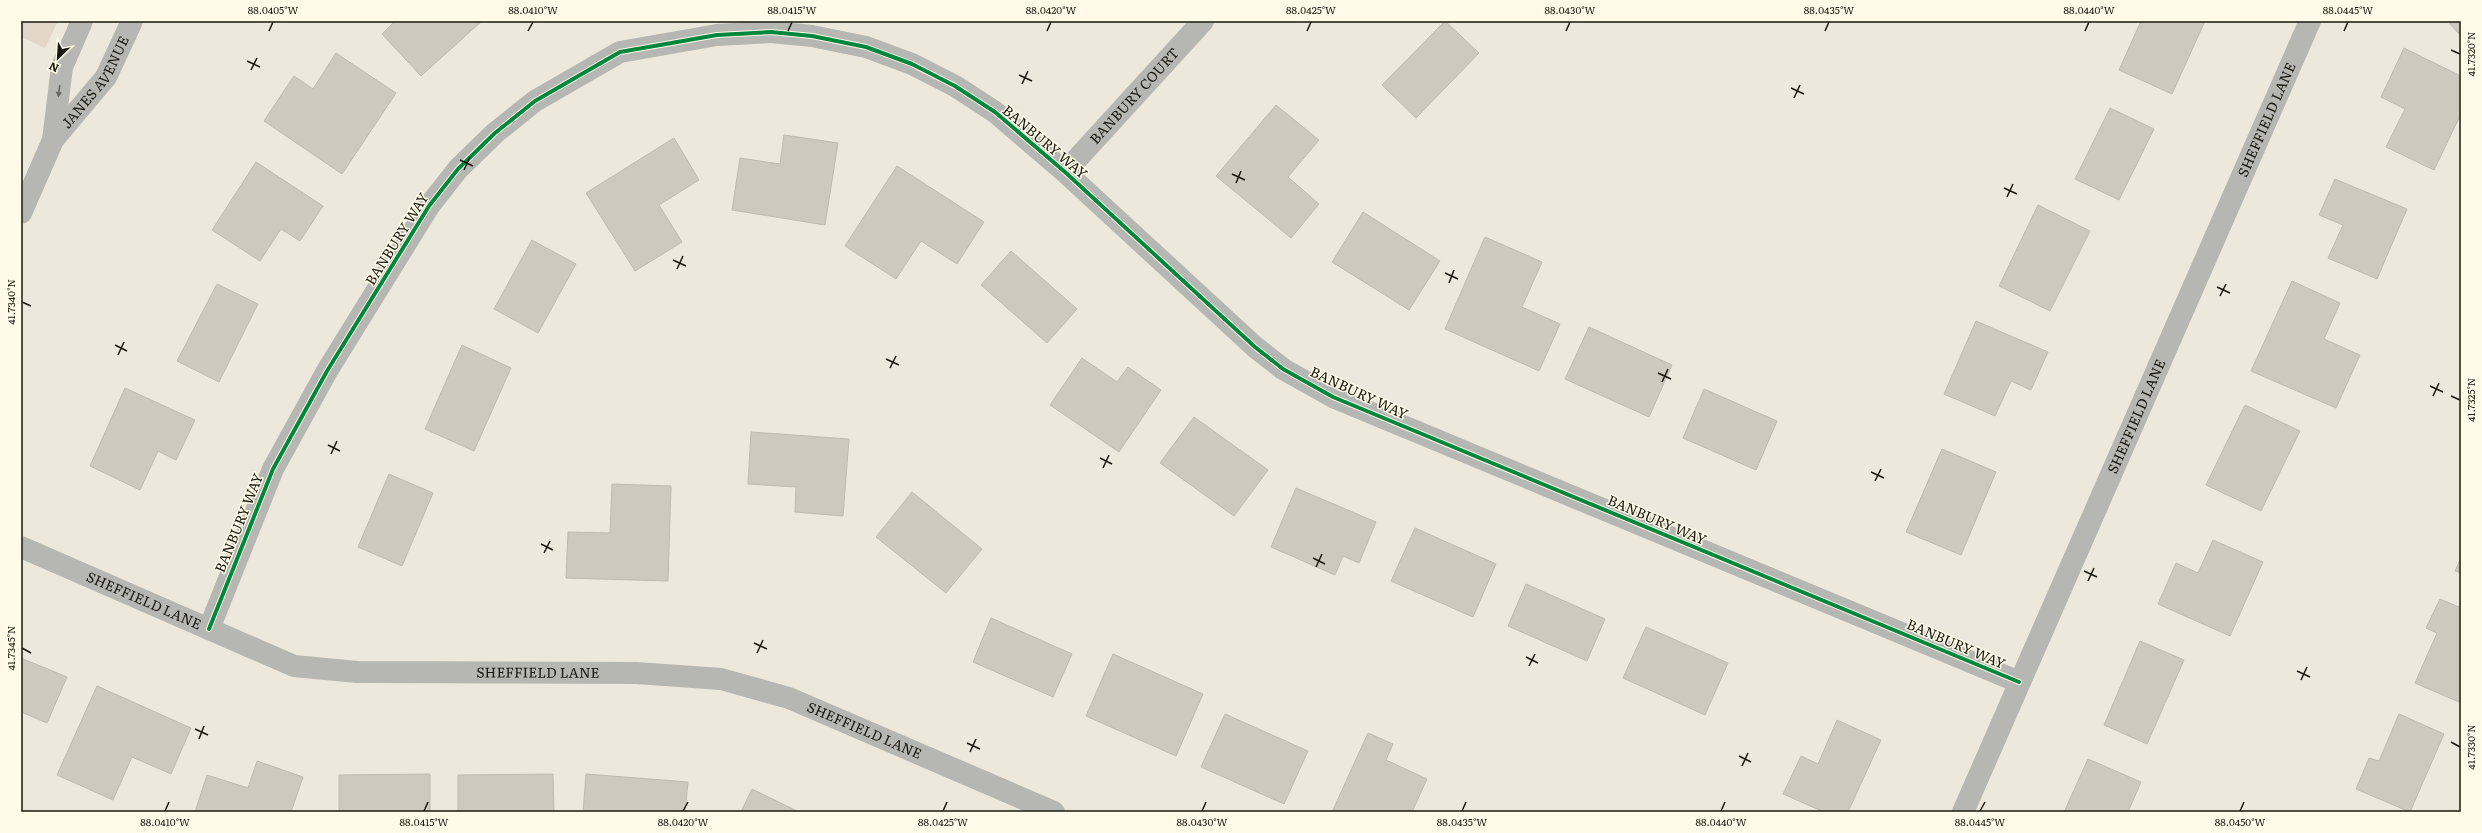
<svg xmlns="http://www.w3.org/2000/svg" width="2482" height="833" font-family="Literata,serif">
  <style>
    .green { fill: #e3d6c9 }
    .building { fill: #cec9bd; stroke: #bebab0 }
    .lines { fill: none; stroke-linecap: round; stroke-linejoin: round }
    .minor { stroke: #b6b7b2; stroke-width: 22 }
    .cycleway-casing { stroke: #fffbe8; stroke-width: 6 }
    .cycleway { stroke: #00873e; stroke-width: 4 }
    .oneway { fill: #686860 }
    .ticks { fill: none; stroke: #19180f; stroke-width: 1.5 }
    .labels { text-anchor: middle; stroke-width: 3; stroke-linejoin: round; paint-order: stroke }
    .street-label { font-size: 14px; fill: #19180f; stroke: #fffbe8 }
    .neatline { fill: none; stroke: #19180f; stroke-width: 1.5 }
    .ticks-label { font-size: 10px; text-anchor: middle; fill: #19180f }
  </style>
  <rect width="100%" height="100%" fill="#ece9dc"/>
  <!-- green -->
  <path class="green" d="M21,21H58L45,48L21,37Z"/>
  <!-- building -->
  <path class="building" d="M395,21H482L421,76L382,34Z
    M1445,21L1479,53L1416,118L1382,85Z
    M2141,21H2205L2172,94L2119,70Z
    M2447,21H2461V36Z
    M2404,48L2461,76V114L2434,170L2386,147L2405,109L2381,97Z
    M336,53L396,93L342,174L264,121L294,76L313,89Z
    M1276,105L1319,140L1288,177L1319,204L1291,238L1216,176Z
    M2110,108L2154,129L2119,200L2075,179Z
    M784,135L838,143L825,225L732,210L740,158L780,164Z
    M674,138L699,180L659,205L682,242L635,271L586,193Z
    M256,162L323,206L300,241L281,229L260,261L212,230Z
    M897,166L984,222L957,264L921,241L896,279L845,246Z
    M2335,179L2407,209L2377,279L2328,258L2343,225L2319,215Z
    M2038,205L2090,231L2050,311L1999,286Z
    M1363,212L1440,261L1409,310L1332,262Z
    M1485,237L1542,262L1522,307L1560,324L1539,371L1445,329Z
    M532,240L576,264L538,333L494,309Z
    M1011,251L1077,309L1047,343L981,285Z
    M2292,281L2340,303L2324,339L2360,355L2336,408L2251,371Z
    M217,284L258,304L219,382L177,361Z
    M1976,321L2048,352L2031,390L2011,381L1995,416L1944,394Z
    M1589,327L1672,365L1649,417L1565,379Z
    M462,345L511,368L474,451L425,429Z
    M1082,358L1117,382L1128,367L1161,390L1119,452L1050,405Z
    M125,388L195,420L176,460L158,451L140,490L90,466Z
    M1704,389L1777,421L1756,470L1683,438Z
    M2245,405L2300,431L2261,511L2206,485Z
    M1194,417L1268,470L1234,516L1160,463Z
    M751,432L849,439L843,516L795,512L796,487L748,484Z
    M1942,449L1996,472L1961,555L1906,532Z
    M389,474L433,493L402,566L358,547Z
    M612,484L671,486L668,581L566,578L568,532L610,533Z
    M1296,488L1376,522L1359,563L1343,556L1335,575L1271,547Z
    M912,492L982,549L946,593L876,537Z
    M1415,528L1496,564L1473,617L1391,581Z
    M2213,540L2263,562L2230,636L2158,604L2176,563L2198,573Z
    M2461,558V573L2455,571Z
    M1526,584L1605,619L1587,661L1508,626Z
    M2440,599L2461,608V703L2415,683L2437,633L2426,628Z
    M991,618L1072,654L1053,697L973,662Z
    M1646,627L1728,663L1705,715L1623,678Z
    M2140,641L2184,660L2147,744L2104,725Z
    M1113,654L1203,694L1176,756L1086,716Z
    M21,658L67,677L47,723L21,712Z
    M97,686L191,728L171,774L132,757L113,800L57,775Z
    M1225,714L1308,751L1284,804L1201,767Z
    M2399,714L2444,734L2410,812L2356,789L2369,758L2379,761Z
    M1837,720L1881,740L1848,812H1824L1783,794L1801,756L1818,764Z
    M1368,733L1393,744L1386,760L1427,779L1412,812H1332Z
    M2088,759L2141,782L2128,812H2064Z
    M257,761L303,777L291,812H195L207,775L248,788Z
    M430,774V812H339V775Z
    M553,774L554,812H458V775Z
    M586,774L688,782L685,812H583Z
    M752,789L799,812H741Z"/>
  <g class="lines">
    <!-- minor -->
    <g class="minor">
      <path d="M53,140L62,67L82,21"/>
      <path id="s1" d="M1065,172L1203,21"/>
      <path id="s2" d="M21,213L53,140L106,77L132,21"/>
      <path id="s3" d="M21,547L294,666L357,672L636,673L721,679L789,698L1054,812"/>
      <path d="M209,629L273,469L327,371L429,206L458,169L495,133L535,101L620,52L717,35L771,32L812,36L866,47L912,64L955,86L995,112L1065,172L1255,347L1283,369L1333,397L2019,682"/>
      <path id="s4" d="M1963,812L2310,21"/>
    </g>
    <!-- cycleway casing -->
    <g class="cycleway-casing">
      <path id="cycleway" d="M209,629L273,469L327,371L429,206L458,169L495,133L535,101L620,52L717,35L771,32L812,36L866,47L912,64L955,86L995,112L1065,172L1255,347L1283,369L1333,397L2019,682"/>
    </g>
    <!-- cycleway -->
    <use href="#cycleway" class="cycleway"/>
  </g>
  <!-- one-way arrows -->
  <defs><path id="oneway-solid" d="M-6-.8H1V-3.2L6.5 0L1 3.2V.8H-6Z"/></defs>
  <use class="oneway" href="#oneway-solid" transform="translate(59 91) rotate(97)"/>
  <!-- ticks -->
  <path class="ticks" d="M269,31L273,22M528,31L533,22M788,31L792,22M1047,31L1051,22M1307,31L1311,22M1566,31L1570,22M1825,31L1829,22M2085,31L2089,22M2344,31L2348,22M2451,50L2460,54M247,61L260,67M251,70L257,58M1019,75L1032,81M1022,84L1028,71M1791,88L1804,94M1794,98L1800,85M460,160L473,166M464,170L470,157M1232,174L1245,180M1236,183L1241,171M2004,188L2017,194M2007,197L2013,184M673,260L686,266M677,269L683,256M1445,273L1458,279M1449,283L1454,270M2217,287L2230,293M2220,296L2226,284M22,302L31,306M115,345L127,351M118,355L124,342M886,359L899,365M890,368L896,356M1658,373L1671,379M1662,382L1668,369M2430,386L2443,392M2433,396L2439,383M2451,396L2460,400M328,445L340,451M331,454L337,441M1100,458L1112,464M1103,468L1109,455M1871,472L1884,478M1875,481L1881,469M541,544L553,550M544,553L550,541M1313,558L1325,564M1316,567L1322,554M2084,571L2097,577M2088,581L2094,568M754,643L767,649M22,648L31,653M757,653L763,640M1526,657L1538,663M1529,666L1535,654M2297,671L2310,677M2301,680L2307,667M195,729L208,735M199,739L204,726M2451,742L2460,747M967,743L980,749M970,752L976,739M1739,756L1751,762M1742,766L1748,753M165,811L169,802M424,811L428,802M683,811L688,802M943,811L947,802M1202,811L1206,802M1462,811L1466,802M1721,811L1725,802M1980,811L1985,802M2240,811L2244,802"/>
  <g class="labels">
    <!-- street labels -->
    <g class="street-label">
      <text dy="5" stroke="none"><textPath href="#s2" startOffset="152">JANES AVENUE</textPath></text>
      <text dy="5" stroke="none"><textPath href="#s1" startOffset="103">BANBURY COURT</textPath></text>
      <text dy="5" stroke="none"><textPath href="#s4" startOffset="756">SHEFFIELD LANE</textPath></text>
      <text transform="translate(1045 142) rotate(40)" y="5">BANBURY WAY</text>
      <text transform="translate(397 239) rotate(-58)" y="5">BANBURY WAY</text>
      <text transform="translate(1359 393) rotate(25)" y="5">BANBURY WAY</text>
      <text dy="5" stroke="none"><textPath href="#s4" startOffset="432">SHEFFIELD LANE</textPath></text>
      <text transform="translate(1657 520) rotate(23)" y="5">BANBURY WAY</text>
      <text transform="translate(239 523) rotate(-68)" y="5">BANBURY WAY</text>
      <text dy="5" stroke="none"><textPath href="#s3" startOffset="134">SHEFFIELD LANE</textPath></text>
      <text transform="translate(1956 644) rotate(23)" y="5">BANBURY WAY</text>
      <text dy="5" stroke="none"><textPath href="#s3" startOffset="542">SHEFFIELD LANE</textPath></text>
      <text dy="5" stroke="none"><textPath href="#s3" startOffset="878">SHEFFIELD LANE</textPath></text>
    </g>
  </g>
  <!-- border -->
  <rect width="2482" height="833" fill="none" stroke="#fffbe8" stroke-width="44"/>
  <!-- north arrow -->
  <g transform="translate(58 58) rotate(205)" stroke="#fffbe8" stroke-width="3" paint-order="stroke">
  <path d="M0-3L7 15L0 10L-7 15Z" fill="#19180f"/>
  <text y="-6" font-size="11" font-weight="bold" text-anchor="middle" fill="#19180f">N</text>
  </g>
  <rect x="22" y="22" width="2438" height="789" class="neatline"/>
  <g class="ticks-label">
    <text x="273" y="14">88.0405°W</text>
    <text x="533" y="14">88.0410°W</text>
    <text x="792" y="14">88.0415°W</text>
    <text x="1051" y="14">88.0420°W</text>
    <text x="1311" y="14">88.0425°W</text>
    <text x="1570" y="14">88.0430°W</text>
    <text x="1829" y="14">88.0435°W</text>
    <text x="2089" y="14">88.0440°W</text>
    <text x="2348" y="14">88.0445°W</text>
    <text transform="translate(2471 54) rotate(-90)" y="4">41.7320°N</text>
    <text transform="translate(11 302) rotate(-90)" y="4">41.7340°N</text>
    <text transform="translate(2471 400) rotate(-90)" y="4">41.7325°N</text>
    <text transform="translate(11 648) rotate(-90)" y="4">41.7345°N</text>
    <text transform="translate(2471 747) rotate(-90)" y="4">41.7330°N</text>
    <text x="165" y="826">88.0410°W</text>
    <text x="424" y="826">88.0415°W</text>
    <text x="683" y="826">88.0420°W</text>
    <text x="943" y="826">88.0425°W</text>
    <text x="1202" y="826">88.0430°W</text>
    <text x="1462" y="826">88.0435°W</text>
    <text x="1721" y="826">88.0440°W</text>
    <text x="1980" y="826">88.0445°W</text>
    <text x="2240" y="826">88.0450°W</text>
  </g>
</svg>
